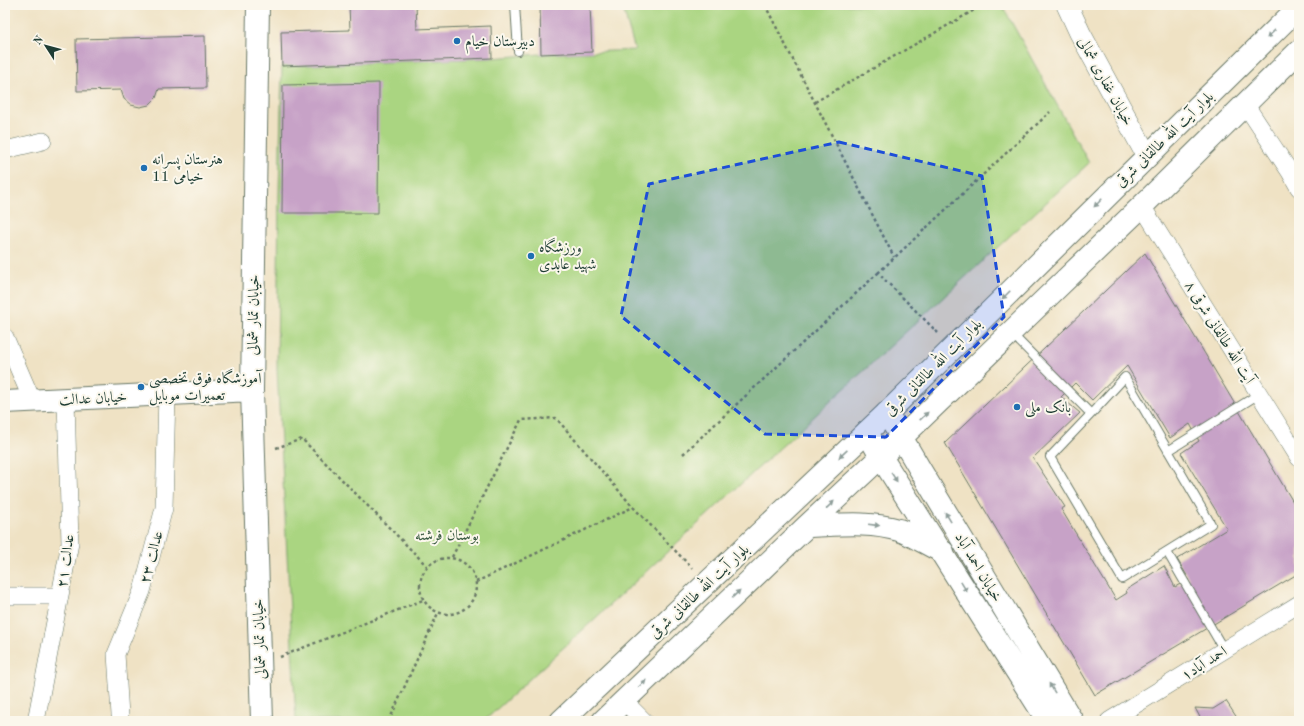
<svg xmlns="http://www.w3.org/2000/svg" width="1304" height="726" font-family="'Old Standard TT',Amiri,serif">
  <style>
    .green { fill: #aad581; stroke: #64895a }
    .building { fill: #c7a2c7; fill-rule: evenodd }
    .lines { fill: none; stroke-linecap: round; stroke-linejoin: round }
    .service-casing { stroke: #687766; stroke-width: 10 }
    .minor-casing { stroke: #687766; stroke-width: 18 }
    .tertiary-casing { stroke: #687766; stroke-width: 22 }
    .secondary-casing { stroke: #687766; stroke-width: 24 }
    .primary-casing { stroke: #687766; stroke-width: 24 }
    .path { stroke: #687766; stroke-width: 2.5; stroke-dasharray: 3 3; stroke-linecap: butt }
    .service { stroke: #fff; stroke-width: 8 }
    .minor { stroke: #fff; stroke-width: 17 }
    .tertiary { stroke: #fff; stroke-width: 21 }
    .secondary { stroke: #fff; stroke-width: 22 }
    .primary { stroke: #fff; stroke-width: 22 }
    .oneway { fill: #8f9e9a }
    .marked { fill: #1d4ed8; fill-opacity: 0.2; stroke: #1d4ed8; stroke-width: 3; stroke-dasharray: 8 5; stroke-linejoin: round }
    .poi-dot { fill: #1f6fb2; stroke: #fbf7ec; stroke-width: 1.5 }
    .labels { text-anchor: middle; stroke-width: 4; stroke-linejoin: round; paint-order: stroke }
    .poi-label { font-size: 15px; fill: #1f3d34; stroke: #fbf7ec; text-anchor: start }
    .street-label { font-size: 15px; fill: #1f3d34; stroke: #fbf7ec }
    .park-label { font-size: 15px; fill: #3b5b43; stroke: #fbf7ec }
  </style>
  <rect width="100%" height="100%" fill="#fbf7ec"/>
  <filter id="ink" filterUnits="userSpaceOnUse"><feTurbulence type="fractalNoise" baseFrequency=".025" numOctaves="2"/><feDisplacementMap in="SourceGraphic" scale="8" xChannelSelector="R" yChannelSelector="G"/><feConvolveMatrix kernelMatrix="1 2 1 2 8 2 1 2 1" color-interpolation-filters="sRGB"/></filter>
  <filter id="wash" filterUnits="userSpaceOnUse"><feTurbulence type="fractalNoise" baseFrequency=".012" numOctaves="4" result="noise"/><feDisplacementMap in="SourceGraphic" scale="16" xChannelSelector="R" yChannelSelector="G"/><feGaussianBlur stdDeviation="0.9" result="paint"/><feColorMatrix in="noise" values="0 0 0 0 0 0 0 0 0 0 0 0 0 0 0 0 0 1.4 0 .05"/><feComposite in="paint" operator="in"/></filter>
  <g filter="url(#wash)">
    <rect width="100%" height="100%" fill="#efe2c4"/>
    <!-- green -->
    <path class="green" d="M622,5H1002L1089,163L484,721H296L277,369L279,195L282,66L492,58L541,54L635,50Z"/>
    <g id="blocks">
      <!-- building -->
      <path class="building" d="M349,5H416L417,29L491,26L492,58L282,66L281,32L350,30Z
        M540,5H590L592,52L541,54Z
        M205,36L206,88L159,89L156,98L149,105L140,107L131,105L124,99L121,90L77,91L76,39Z
        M379,83L378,213H282L283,85Z
        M1145,253L1299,512V573L1095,695L945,443ZM1127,366L1170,438L1190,424L1199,441L1181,453L1227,529L1177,559L1189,579L1175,587L1164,566L1126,590L1127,593L1116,600L1061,509L1065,507L1033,458L1080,413L1061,397L1075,383L1092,400Z
        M1226,701L1239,721H1202L1195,708L1213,709Z"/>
    </g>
  </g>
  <g filter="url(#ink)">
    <use href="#blocks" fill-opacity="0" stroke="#687766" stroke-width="1"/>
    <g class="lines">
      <!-- service casing -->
      <g class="service-casing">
        <path id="service" d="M515,5L518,51
          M1011,333L1091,414L1125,377L1211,524L1122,579L1050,457L1091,414
          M1168,451L1259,394
          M1167,552L1224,650"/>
      </g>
      <!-- minor casing -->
      <g class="minor-casing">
        <path id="minor" d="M1245,104L1290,172L1299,188
          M5,150L43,141
          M1142,206L1299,458
          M5,337L32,400
          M5,596H60
          M624,701L644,721
          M120,715L116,654L142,591L164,508L167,394
          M36,721L70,543L66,399
          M1109,721L1299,604"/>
      </g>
      <!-- tertiary casing -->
      <g class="tertiary-casing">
        <path id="tertiary" d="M1067,5L1080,33L1147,156"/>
      </g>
      <!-- secondary casing -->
      <g class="secondary-casing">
        <path id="secondary" d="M258,5L252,390L262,721
          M5,402L252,390
          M887,413L921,471L1072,721
          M867,432L881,457L1048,721"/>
      </g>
      <!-- primary casing -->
      <g class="primary-casing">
        <path id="primary" d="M807,526C838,525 869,521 899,530C911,534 930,546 943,552
          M561,721L887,413L1299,7
          M603,721L807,526L901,438L1142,206L1299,51"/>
      </g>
      <!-- path -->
      <path class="path" d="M765,5L894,257
        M815,102L983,5
        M878,273L1050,112
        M276,448L302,439L427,566
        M683,454L878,273L938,333
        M452,557L521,420L556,418L633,507
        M420 586a28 28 0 1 1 56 0a28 28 0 1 1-56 0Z
        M476,582L633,507L692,568
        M280,657L423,600
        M389,721L438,613"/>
      <!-- service -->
      <use href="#service" class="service"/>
      <!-- minor -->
      <use href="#minor" class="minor"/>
      <!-- tertiary -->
      <use href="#tertiary" class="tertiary"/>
      <!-- secondary -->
      <use href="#secondary" class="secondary"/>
      <!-- primary -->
      <use href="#primary" class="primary"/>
    </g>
    <!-- one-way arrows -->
    <defs><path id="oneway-solid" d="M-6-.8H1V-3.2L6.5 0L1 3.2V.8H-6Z"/></defs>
    <g class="oneway">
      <use href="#oneway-solid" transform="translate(1271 34) rotate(136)"/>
      <use href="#oneway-solid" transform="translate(1098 203) rotate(135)"/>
      <use href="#oneway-solid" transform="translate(1006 295) rotate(135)"/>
      <use href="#oneway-solid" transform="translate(924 416) rotate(-44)"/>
      <use href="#oneway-solid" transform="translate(843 454) rotate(137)"/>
      <use href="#oneway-solid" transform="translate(894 477) rotate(57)"/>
      <use href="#oneway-solid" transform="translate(830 505) rotate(-43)"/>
      <use href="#oneway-solid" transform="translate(948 517) rotate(-121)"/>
      <use href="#oneway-solid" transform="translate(874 525) rotate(7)"/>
      <use href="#oneway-solid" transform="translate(964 587) rotate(58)"/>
      <use href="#oneway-solid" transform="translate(736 594) rotate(-44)"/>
      <use href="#oneway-solid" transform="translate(642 684) rotate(-44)"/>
      <use href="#oneway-solid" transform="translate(1052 688) rotate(-121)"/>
    </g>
  </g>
  <!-- marked area -->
  <path class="marked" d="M839,142L982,176L1004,317L886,437L765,434L621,316L649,184Z"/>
  <!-- markers -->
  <g class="poi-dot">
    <circle cx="457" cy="41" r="4"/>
    <circle cx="144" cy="168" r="4"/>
    <circle cx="531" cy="256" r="4"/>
    <circle cx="141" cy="387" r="4"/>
    <circle cx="1017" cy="407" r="4"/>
  </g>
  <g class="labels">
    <!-- poi labels -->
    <g class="poi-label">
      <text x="465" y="46">دبیرستان خیام</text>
      <text x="152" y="164">هنرستان پسرانه<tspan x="152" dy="17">خیامی 11</tspan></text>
      <text x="539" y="252">ورزشگاه<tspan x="539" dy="17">شهید عابدی</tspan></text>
      <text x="149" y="383">آموزشگاه فوق تخصصی<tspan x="149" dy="17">تعمیرات موبایل</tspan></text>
      <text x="1025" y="412">بانک ملی</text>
    </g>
    <!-- street labels -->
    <g class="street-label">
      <text transform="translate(1106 81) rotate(61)" y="5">خیابان غفاری شمالی</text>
      <text transform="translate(1164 139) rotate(-44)" y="5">بلوار آیت الله طالقانی شرقی</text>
      <text transform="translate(253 315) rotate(-89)" y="5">خیابان تمار شمالی</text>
      <text transform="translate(1220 332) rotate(58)" y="5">آیت الله طالقانی شرقی ۸</text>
      <text transform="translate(933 367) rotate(-45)" y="5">بلوار آیت الله طالقانی شرقی</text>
      <text transform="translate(93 398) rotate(-3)" y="5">خیابان عدالت</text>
      <text transform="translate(151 557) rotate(-75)" y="5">عدالت ۲۳</text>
      <text transform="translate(65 561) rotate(-82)" y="5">عدالت ۲۱</text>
      <text transform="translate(979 567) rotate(59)" y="5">خیابان احمد آباد</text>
      <text transform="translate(699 591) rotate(-43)" y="5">بلوار آیت الله طالقانی شرقی</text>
      <text transform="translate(259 639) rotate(-92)" y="5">خیابان تمار شمالی</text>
      <text transform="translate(1204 663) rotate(-32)" y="5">احمد آباد۱</text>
    </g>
    <!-- park labels -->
    <g class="park-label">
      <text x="447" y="540">بوستان فرشته</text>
    </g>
  </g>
  <!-- margin -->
  <rect width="1304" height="726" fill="none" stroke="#fbf7ec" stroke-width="20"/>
  <!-- north arrow -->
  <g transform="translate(46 46) rotate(306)" stroke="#fbf7ec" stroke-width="3" paint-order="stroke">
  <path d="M0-3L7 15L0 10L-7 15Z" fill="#1f3d34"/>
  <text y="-6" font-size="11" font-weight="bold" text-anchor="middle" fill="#1f3d34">N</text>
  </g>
</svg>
